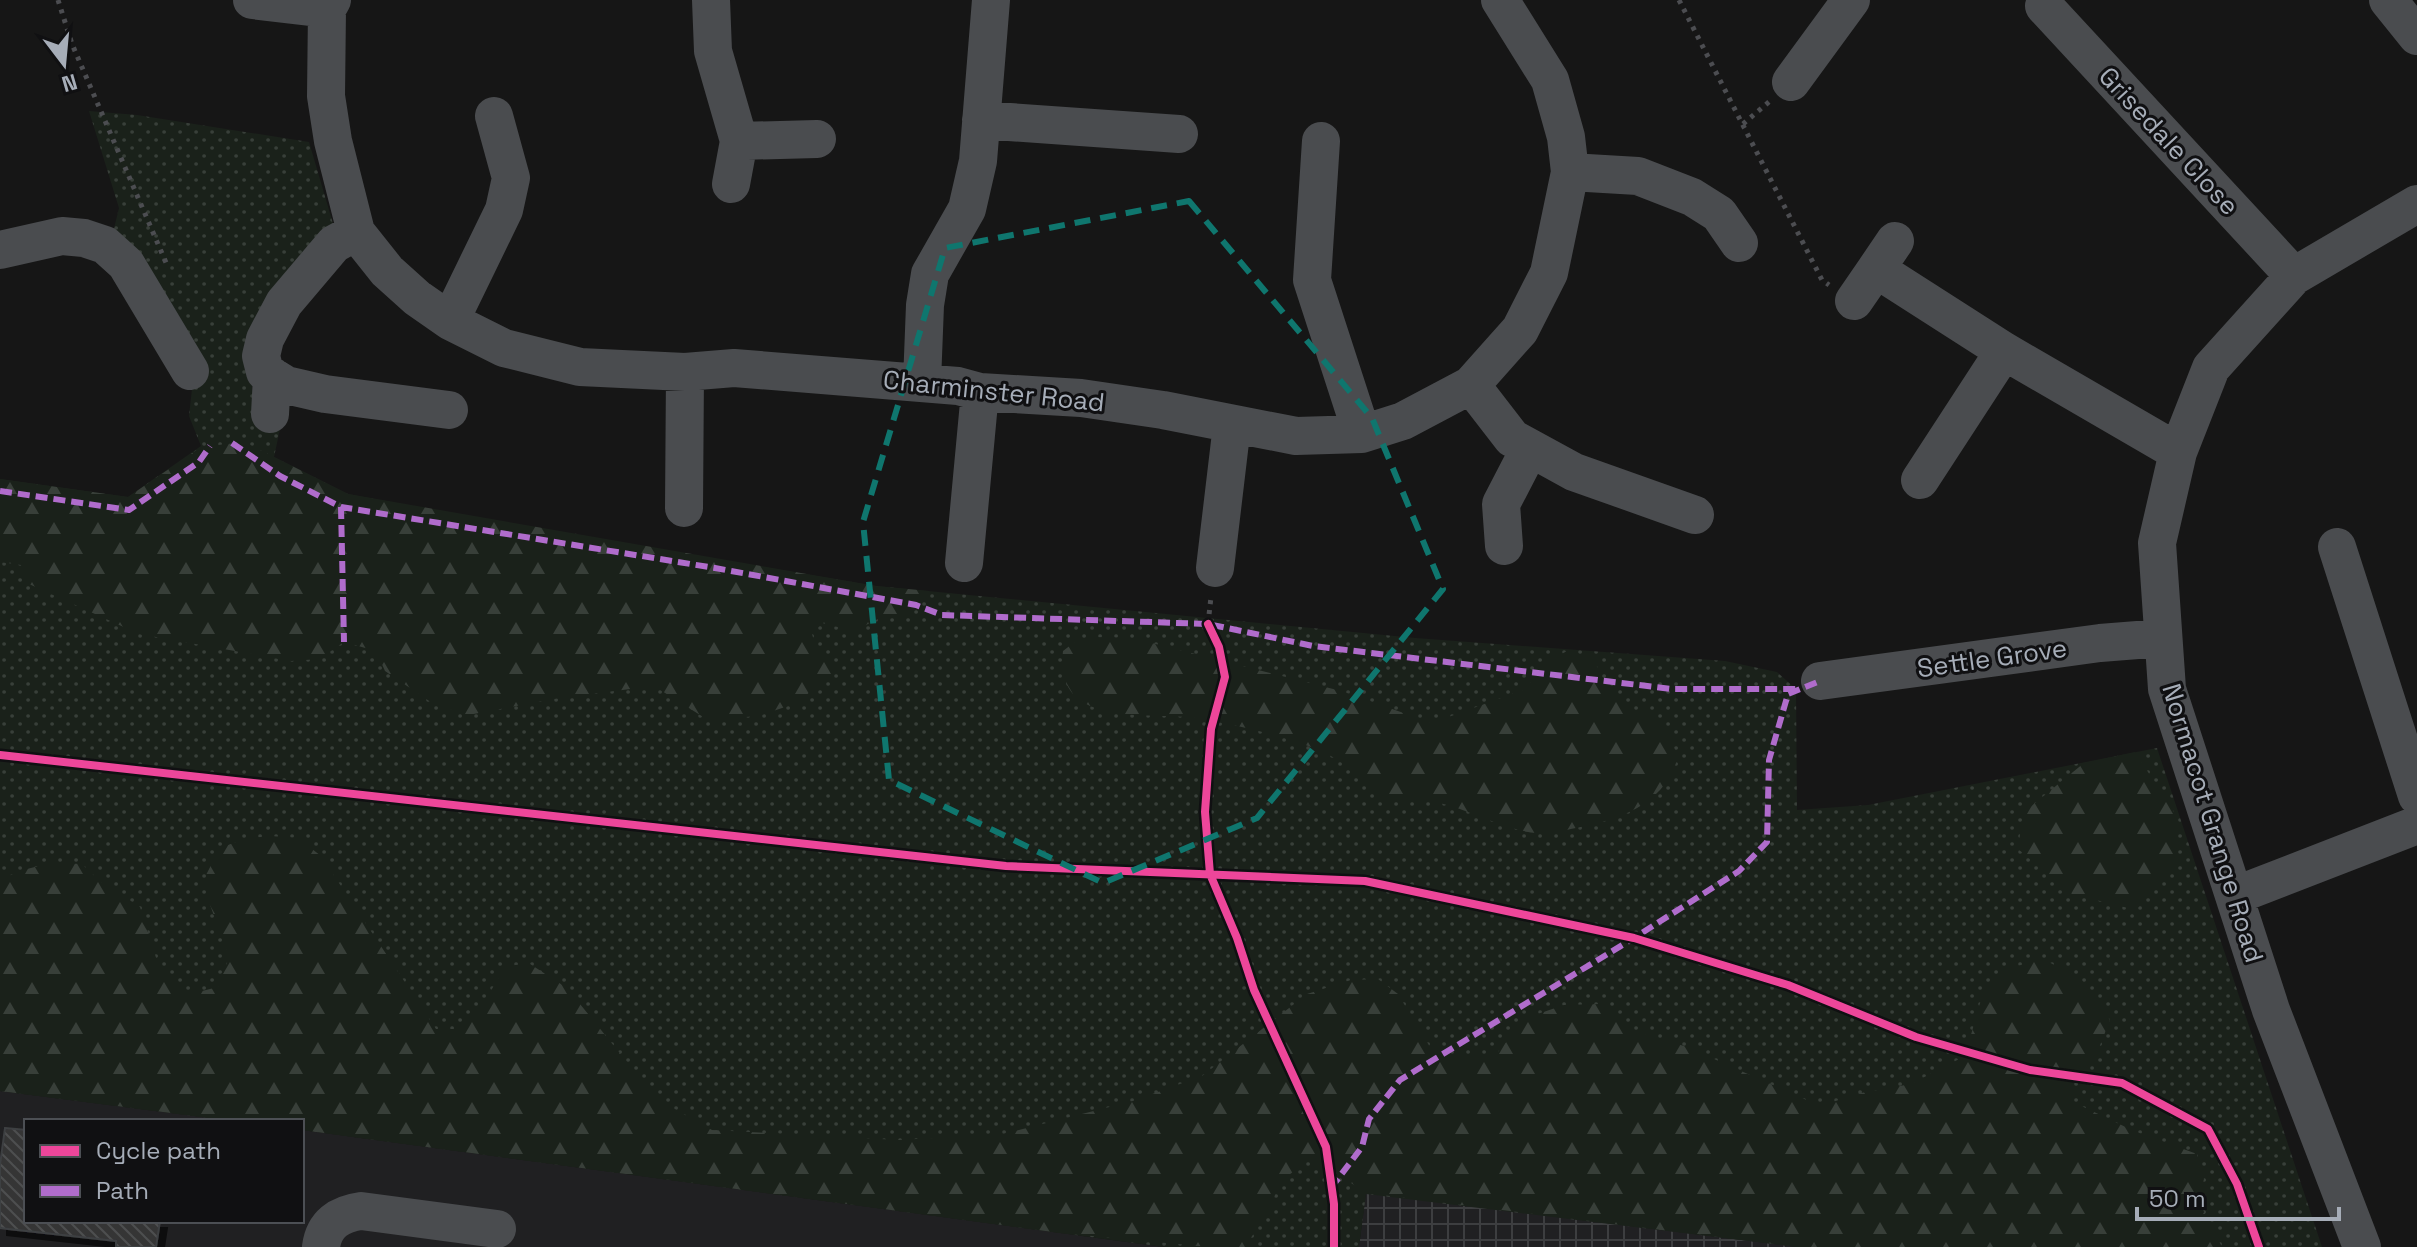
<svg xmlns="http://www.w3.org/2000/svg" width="2417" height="1247" font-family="'Space Grotesk',sans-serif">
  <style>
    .built { fill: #202022 }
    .industrial { fill: url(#industrial-grid) }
    .grass { fill: url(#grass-dots) }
    .forest { fill: url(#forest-firs) }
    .building { fill: url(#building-back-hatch); stroke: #3e3f42; stroke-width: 2; filter: url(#shadow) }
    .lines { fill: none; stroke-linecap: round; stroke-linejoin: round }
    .path { stroke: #4c4d51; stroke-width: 5; stroke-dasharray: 4 6; stroke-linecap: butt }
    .minor { stroke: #4a4c4f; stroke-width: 38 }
    .quiet { stroke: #b06ccc; stroke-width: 6; stroke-dasharray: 12 6; stroke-linecap: butt }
    .cycleway-casing { stroke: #101012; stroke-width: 13 }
    .cycleway { stroke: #ed469a; stroke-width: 8 }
    .marked { fill: none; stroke: #0f766e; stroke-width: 6; stroke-dasharray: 16 10; stroke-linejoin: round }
    .labels { text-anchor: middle; stroke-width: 6; stroke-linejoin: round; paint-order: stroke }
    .street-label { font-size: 26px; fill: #a6adb8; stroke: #101012 }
  </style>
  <defs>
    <pattern id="industrial-grid" width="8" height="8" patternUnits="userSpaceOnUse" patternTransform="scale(2)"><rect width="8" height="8" fill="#202022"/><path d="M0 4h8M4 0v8" fill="none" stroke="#3d3e40"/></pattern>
    <pattern id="grass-dots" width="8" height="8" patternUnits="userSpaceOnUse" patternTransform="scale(2)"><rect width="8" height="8" fill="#1a211a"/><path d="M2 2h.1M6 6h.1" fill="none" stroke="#383f39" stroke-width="1.8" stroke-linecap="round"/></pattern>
    <pattern id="forest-firs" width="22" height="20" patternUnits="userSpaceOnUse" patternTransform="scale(2)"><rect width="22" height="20" fill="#1a211a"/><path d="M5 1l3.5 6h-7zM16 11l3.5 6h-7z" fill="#383f39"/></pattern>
    <pattern id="building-back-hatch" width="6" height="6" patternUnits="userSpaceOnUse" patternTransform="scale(2)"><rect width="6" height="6" fill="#343435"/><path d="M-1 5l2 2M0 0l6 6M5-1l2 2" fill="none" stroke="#4e4f50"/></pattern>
    <filter id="shadow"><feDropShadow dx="7" dy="7" stdDeviation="0" flood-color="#0009"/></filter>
  </defs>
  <rect width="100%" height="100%" fill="#161616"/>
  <!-- built -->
  <path class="built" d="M0,1091L233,1121H26V1221H302V1130L1164,1247H0Z"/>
  <!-- industrial -->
  <path class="industrial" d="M1366,1193L1798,1247H1359Z"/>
  <!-- grass -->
  <path class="grass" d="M89,111L137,115L309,142L334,227L250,375L256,412L283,415L274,457L348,494L519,526L876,586L1415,638L1725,661L1777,672L1796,689L1797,810L1868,805L2157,748L2322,1247H1798L1366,1194L1359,1247H1164L302,1130V1121H233L0,1091V479L128,497L201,446L189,416L193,380L109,249L119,208Z"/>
  <!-- forest -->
  <path class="forest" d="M244,442L348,494L876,586L929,591L909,613L882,617L854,631L822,623L812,634L816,647L831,660L832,673L797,703L758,716L708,720L654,686L559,698L468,715L435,705L385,671L376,651L344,642L319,659L291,661L139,634L29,584L21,565L0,562V479L128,497L201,447Z
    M1091,637L1132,638L1341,691L1432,723L1523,690L1532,681L1539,666L1569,650L1590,658L1600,670L1607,692L1625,707L1649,714L1668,734L1678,757C1664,805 1621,819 1576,828C1562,831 1542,835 1528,832C1497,826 1467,809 1436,802C1418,798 1399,805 1382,797C1365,790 1355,772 1341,762C1329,754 1310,746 1297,742C1267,732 1234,725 1203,719C1153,710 1053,732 1063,651L1076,641Z
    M2135,752L2174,812L2177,860L2136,910L2072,894L2018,849L2023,813L2084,763Z
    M270,836L298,838L321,856L436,1029H458L476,1016L502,972L515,965L530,964L567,988L657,1099L712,1130L899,1140L1003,1134L1133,1101L1202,1076L1307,994L1351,980L1378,979L1398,994L1430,1047L1462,1057L1497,1053L1526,1018L1564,1005L1600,1004L1632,1030L1687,1047L1820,1106L1861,1093L1911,1084L1965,1056L1984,989L2010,968L2043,959L2081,979L2110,1020L2095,1058L2071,1075V1101L2134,1131L2197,1154L2204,1179L2198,1200L2222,1247H1797L1366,1193L1312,1157L1280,1182L1269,1210L1245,1247H1210L1060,1233L302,1130V1121H233L0,1091V881C24,865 54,863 82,864L101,882L140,907L158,964L169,981L190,994L218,987L229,957L209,902L206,875L220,848L244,839Z"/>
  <!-- building -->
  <path class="building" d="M5,1128L26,1130V1221H160L156,1247H116V1241L0,1228V1165Z"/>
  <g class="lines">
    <!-- path -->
    <path class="path" d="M58,0L72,44L167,265
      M1679,0L1822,280L1829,285
      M1743,124L1770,101
      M1208,624L1211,597"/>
    <!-- minor -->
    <path class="minor" d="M252,0L327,9
      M332,0L327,9L326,96L333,141L356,232L387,271L417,298L450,321L504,348L580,367L685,372L734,368L958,386L980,392L1081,398L1163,410L1296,436L1362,434L1403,421L1471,385L1520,330L1549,273L1570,172L1566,137L1550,80L1500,0
      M711,0L713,51L739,141L731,184
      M2388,0L2417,36
      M2044,6L2294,276
      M1791,82L1851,0
      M981,120L1179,134
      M739,141L817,139
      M1321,141L1312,280L1362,434
      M1570,172L1638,176L1692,197L1719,214L1739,243
      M356,232L334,244L284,303L265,339L261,356L265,372L286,385L325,394L449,410
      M0,250L62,236L84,238L105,245L126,264L190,371
      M1876,269L1895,241
      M1854,301L1876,269L2004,351L2178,452
      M450,321L504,210L511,178L494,116
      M922,382L925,305L930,274L967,209L978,161L991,0
      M1471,385L1512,438L1574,472L1695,515
      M270,414L272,376
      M1920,480L2004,351
      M684,508L685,372
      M1504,546L1501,504L1530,448
      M2337,547L2417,796
      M964,563L980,392
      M1215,568L1232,425
      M1820,681L2100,643L2163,638
      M2234,896L2417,825
      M321,1247C324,1224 339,1214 361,1211L497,1229
      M2362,1247L2271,1010L2167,689L2157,543L2178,452L2211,368L2294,276L2417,204"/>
    <!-- quiet -->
    <path class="quiet" d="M232,443L280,476L341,507L715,568L916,605L942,615L1208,624L1313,646L1672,689H1796
      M0,491L129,510L199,462L210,446
      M341,507L344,642
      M1331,1188L1362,1147L1369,1119L1400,1080L1634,938L1739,871L1767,842L1769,760L1788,694L1820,681"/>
    <!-- cycleway casing -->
    <g class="cycleway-casing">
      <path id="cycleway" d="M1208,624L1219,647L1225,677L1211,729L1205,812L1210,874L1237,938L1254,990L1326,1147L1334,1204V1247
        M0,755L1006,866L1365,881L1634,938L1788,985L1916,1037L2030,1070L2122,1083L2208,1129L2237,1184L2259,1247"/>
    </g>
    <!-- cycleway -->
    <use href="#cycleway" class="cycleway"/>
  </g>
  <!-- marked area -->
  <path class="marked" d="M1189,201L1372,418L1443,589L1257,818L1103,883L889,780L863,522L945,248Z"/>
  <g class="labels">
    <!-- street labels -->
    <g class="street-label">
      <text transform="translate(2169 141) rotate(47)" y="9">Grisedale Close</text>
      <text transform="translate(994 391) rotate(6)" y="9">Charminster Road</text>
      <text transform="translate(1992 658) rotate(-8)" y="9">Settle Grove</text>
      <text transform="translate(2213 823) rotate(73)" y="9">Normacot Grange Road</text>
    </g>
  </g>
  <!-- legend -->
  <rect x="24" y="1119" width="280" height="104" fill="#101012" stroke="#4c4f54" stroke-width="2"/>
  <rect x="40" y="1145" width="40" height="12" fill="#ed469a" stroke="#4c4f54" stroke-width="2"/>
  <text x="96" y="1159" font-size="24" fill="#a6adb8">Cycle path</text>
  <rect x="40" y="1185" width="40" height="12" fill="#b06ccc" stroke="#4c4f54" stroke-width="2"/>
  <text x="96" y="1199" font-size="24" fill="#a6adb8">Path</text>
  <!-- north arrow -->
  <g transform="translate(64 64) rotate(164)" stroke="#101012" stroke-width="6" paint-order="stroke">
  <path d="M0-6L14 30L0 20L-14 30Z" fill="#a6adb8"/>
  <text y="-12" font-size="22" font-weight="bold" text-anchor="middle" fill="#a6adb8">N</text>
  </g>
  <!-- scale -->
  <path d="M2137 1207v12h202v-12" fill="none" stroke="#a6adb8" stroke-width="4"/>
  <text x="2149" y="1207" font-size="24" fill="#a6adb8" stroke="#101012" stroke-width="6" paint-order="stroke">50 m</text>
</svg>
